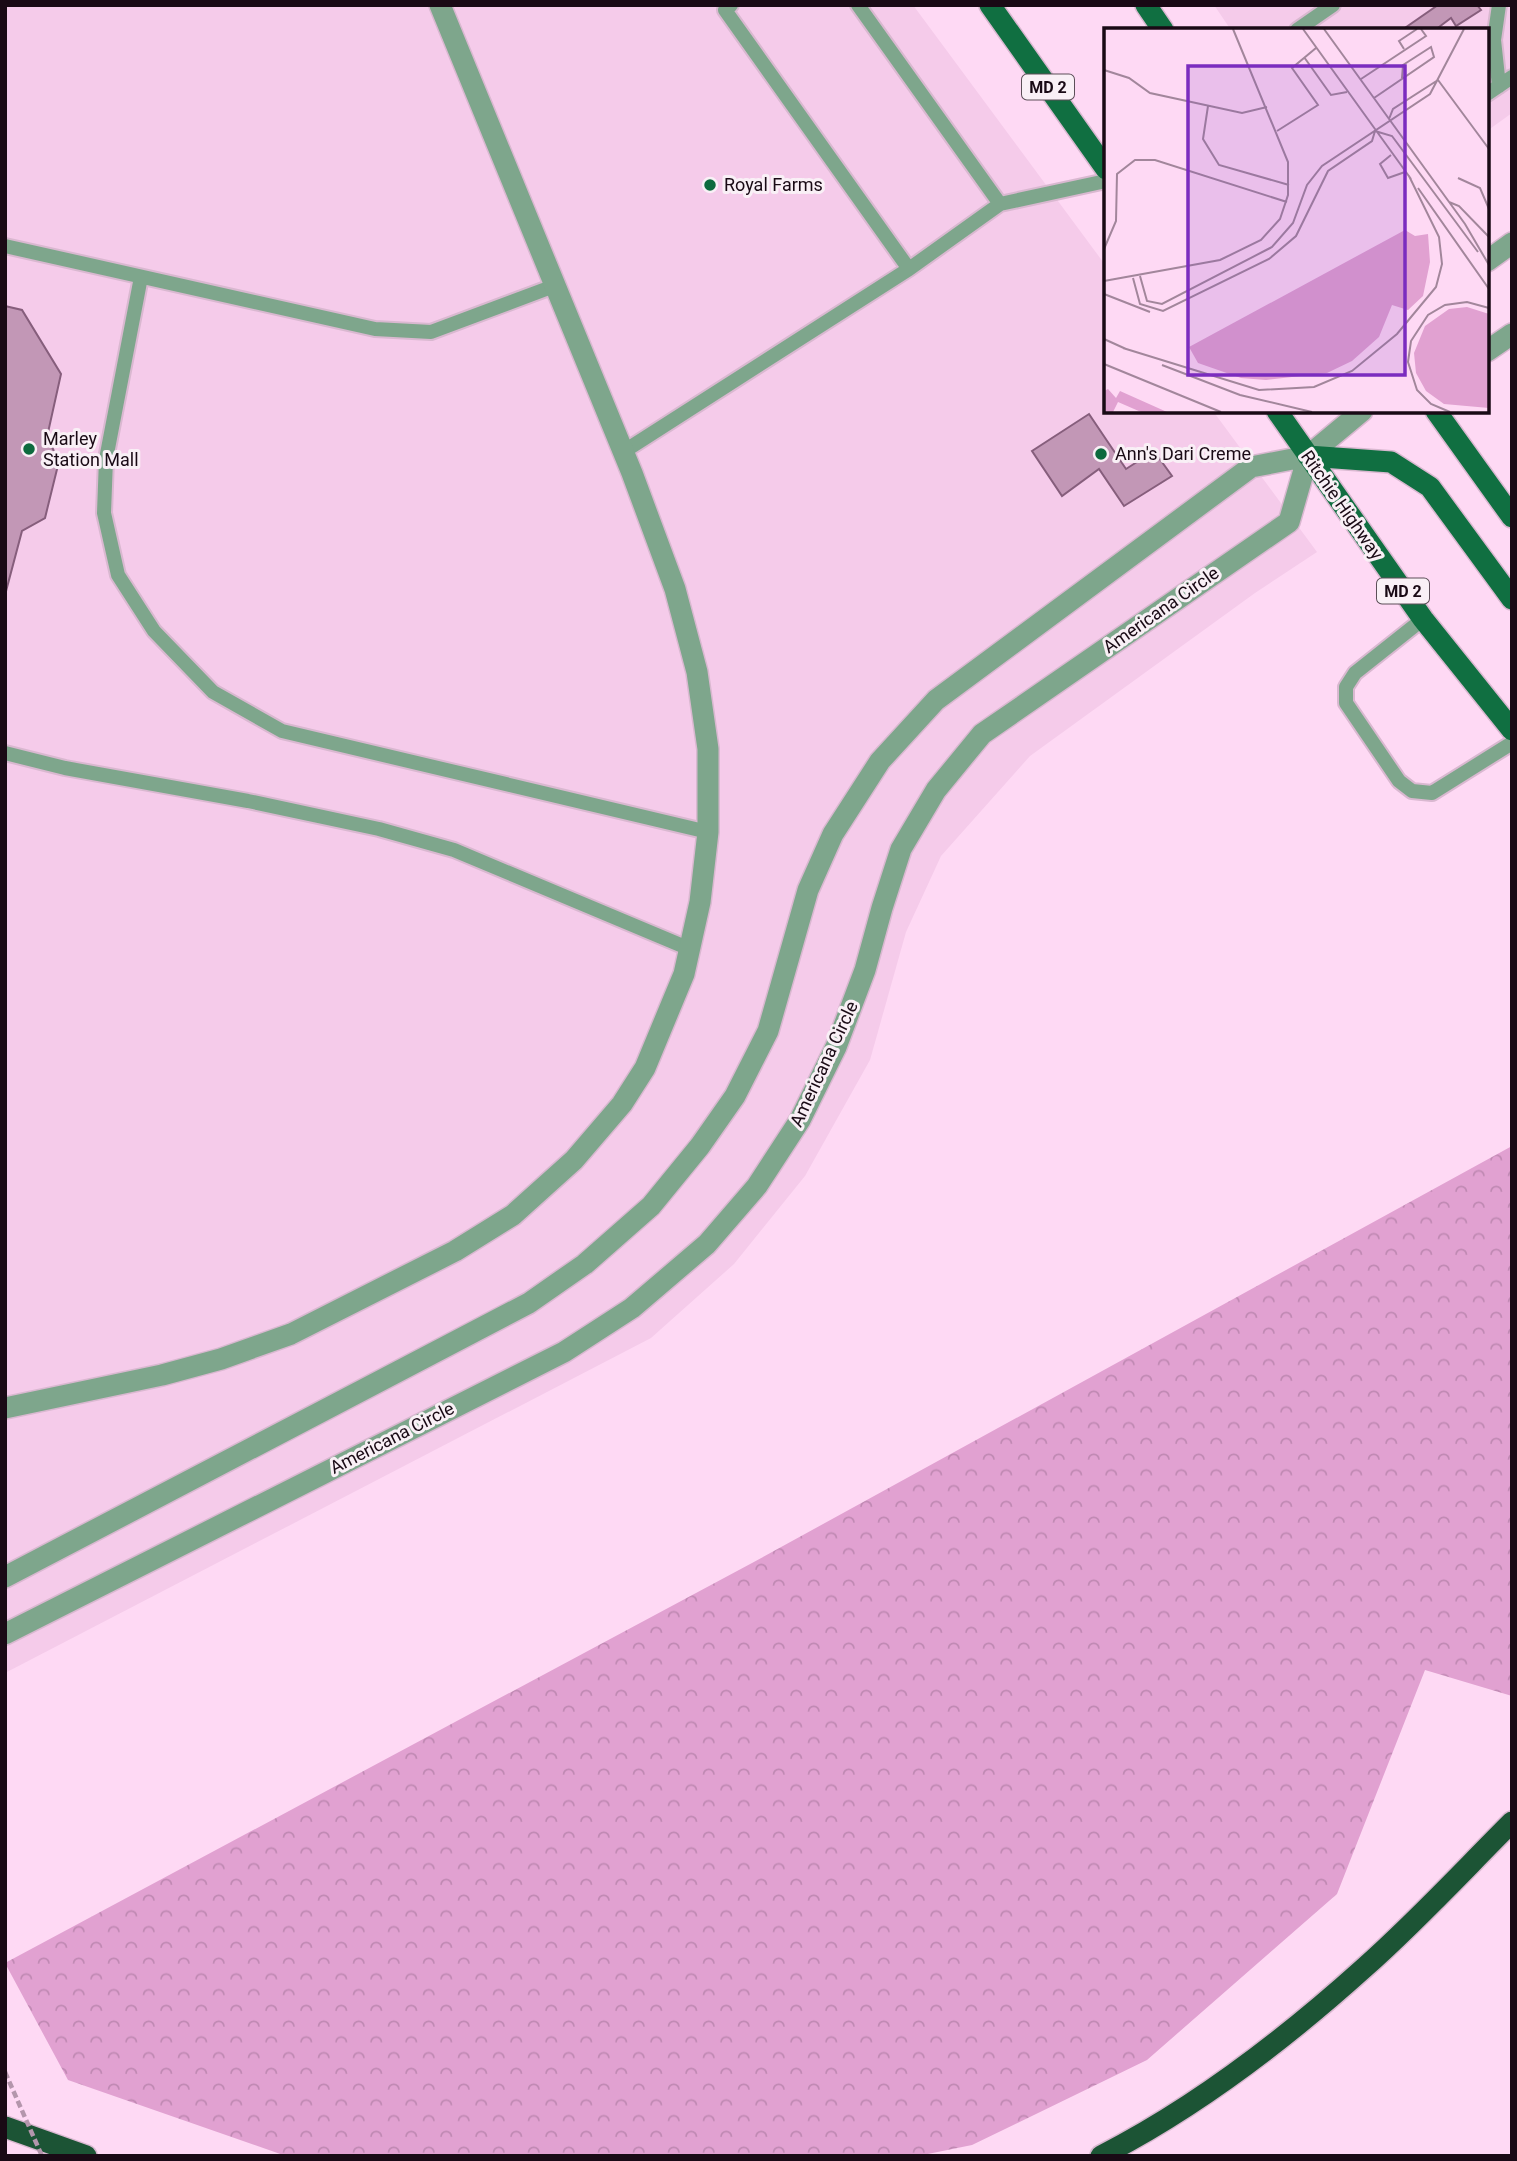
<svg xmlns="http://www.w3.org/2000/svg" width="1517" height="2161" font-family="Roboto,sans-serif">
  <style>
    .built { fill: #f5cbea }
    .forest { fill: url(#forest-crowns) }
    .building { fill: #c297b6; stroke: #865e7c; stroke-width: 2 }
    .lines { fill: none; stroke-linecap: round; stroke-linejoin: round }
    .lane-casing { stroke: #d9b8d0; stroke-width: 18 }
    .street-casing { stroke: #d9b8d0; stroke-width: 24 }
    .primary-casing { stroke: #d9b8d0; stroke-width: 24 }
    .highway-casing { stroke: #d9b8d0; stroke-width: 24 }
    .lane { stroke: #7ea68c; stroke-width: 14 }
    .street { stroke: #7ea68c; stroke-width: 21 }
    .primary { stroke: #106f41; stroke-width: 21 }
    .highway { stroke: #1c5435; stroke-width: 21 }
    .path-bridge { stroke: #b496ac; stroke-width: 4.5; stroke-dasharray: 7 3.5; stroke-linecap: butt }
    .poi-dot { fill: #0d6a3e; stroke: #f9f0f6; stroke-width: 2.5 }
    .labels { text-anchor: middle; stroke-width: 6; stroke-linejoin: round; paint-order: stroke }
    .shield { fill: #f9f0f6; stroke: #5c4f58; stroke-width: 2 }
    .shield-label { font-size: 16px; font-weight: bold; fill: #190a15 }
    .poi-label { font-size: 18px; fill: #190a15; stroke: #f9f0f6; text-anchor: start }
    .street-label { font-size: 18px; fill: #190a15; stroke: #f9f0f6 }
    .inset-road { fill: none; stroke: #a2869b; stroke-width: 2 }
    .view { fill: #7b2cbf; fill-opacity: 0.15; stroke: #7b2cbf; stroke-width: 3.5 }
    .inset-edge { fill: none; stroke: #190a15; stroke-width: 3.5 }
  </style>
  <defs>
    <pattern id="forest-crowns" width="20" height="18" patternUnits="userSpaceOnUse" patternTransform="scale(1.75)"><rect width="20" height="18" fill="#e1a1d1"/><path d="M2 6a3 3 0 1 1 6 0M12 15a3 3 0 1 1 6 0" fill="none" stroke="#c089b3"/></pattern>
  </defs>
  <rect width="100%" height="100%" fill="#fed9f4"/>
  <!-- built -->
  <path class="built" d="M5,5H913L1106,266V411H1213L1317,552L1255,593L1030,756L941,856L906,932L870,1060L805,1176L734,1264L651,1338L5,1673Z
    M1214,5H1512V113L1487,131V30H1231Z"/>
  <!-- forest -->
  <path class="forest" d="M1512,1146V1696L1425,1670L1337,1894L1147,2060L972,2145L918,2156H286L68,2080L5,1963L752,1563Z"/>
  <!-- building -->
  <path class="building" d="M1438,5H1477L1481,10L1456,26L1451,18L1435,30H1402Z
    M5,306L22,310L61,374L47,437L59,461L45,518L22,531L5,595Z
    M1089,414L1126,469L1154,451L1172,476L1124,506L1099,469L1062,496L1032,451Z"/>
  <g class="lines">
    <!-- lane casing -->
    <g class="lane-casing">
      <path id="lane" d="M858,5L1000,204L1106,181
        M1499,5L1494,40L1499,86
        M1297,30L1333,5
        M1487,94L1512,77
        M5,246L375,329L431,332L554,286
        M909,269L1000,204
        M141,277L106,459L104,513L118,575L154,631L213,692L282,731L708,832
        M623,452L909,269L725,10L731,5
        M1423,619L1355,673L1346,687V703L1399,781L1412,791L1432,793L1512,743
        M5,753L65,768L248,801L379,829L454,850L690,949"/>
    </g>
    <!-- street casing -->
    <g class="street-casing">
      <path id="street" d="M1487,261L1512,243
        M1487,351L1512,334
        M5,1408L162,1375L221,1359L291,1334L455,1251L513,1215L574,1160L622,1104L645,1068L684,974L700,902L708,832V749L697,672L675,589L632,473L440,5
        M5,1577L529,1303L585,1264L651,1206L700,1146L735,1096L768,1031L808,890L833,834L880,761L936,700L1251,467L1308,456L1362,411
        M5,1634L564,1352L632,1308L707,1244L757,1186L800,1120L836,1047L865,970L882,908L901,849L936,790L982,734L1289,522L1308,456"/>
    </g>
    <!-- primary casing -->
    <g class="primary-casing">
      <path id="primary" d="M990,5L1106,169
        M1146,5L1163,30
        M1277,411L1423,619L1512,730
        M1436,411L1512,517
        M1308,456L1391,462L1430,487L1512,599"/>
    </g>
    <!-- highway casing -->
    <g class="highway-casing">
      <path id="highway" d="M5,2127L86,2156
        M1101,2156C1197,2107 1284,2040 1364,1968C1416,1922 1463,1871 1512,1822"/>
    </g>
    <!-- lane -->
    <use href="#lane" class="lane"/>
    <!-- street -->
    <use href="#street" class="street"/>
    <!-- primary -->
    <use href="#primary" class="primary"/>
    <!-- highway -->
    <use href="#highway" class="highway"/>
    <!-- path-bridge -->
    <path class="path-bridge" d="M5,2072L42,2156"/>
  </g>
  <!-- markers -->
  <g class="poi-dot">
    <circle cx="710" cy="185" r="7"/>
    <circle cx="29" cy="449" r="7"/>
    <circle cx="1101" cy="454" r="7"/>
  </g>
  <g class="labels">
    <!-- shield labels -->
    <g class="shield">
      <rect x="1022" y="74.5" width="52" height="25" rx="5"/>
      <rect x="1377" y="578.5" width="52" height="25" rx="5"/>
    </g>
    <g class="shield-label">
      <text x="1048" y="93">MD 2</text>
      <text x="1403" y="597">MD 2</text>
    </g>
    <!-- poi labels -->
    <g class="poi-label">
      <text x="724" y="191">Royal Farms</text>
      <text x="43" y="445">Marley<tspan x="43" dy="21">Station Mall</tspan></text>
      <text x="1115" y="460">Ann's Dari Creme</text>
    </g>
    <!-- street labels -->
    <g class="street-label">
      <text transform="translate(1342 505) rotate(55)" y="6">Ritchie Highway</text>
      <text transform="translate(1161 610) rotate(-35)" y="6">Americana Circle</text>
      <text transform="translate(824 1064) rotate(-65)" y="6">Americana Circle</text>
      <text transform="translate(392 1438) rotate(-27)" y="6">Americana Circle</text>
    </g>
  </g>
  <!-- overview -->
  <g transform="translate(1104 28)">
    <rect width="385" height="385" fill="#fed9f4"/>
    <path d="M301,202L311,208L324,206L326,234L319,268L304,282L288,277L275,309L248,333L223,345L162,352L137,350L94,335L85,319ZM363,279L385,286V380L340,376L322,363L312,345L310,325L321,298L345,281ZM4,361L12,370L16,363L63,384H37L14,374L9,384H0V363Z" fill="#e1a1d1"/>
    <path class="inset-road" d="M199,1L307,151M220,1L361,196L385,237M300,21L295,13L313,1M200,29L227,67L243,64M0,42L25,50L46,65L138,85L163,79M257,51L322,8L317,1M334,52L385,121M270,70L330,29L327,19L299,37L298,50M104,78L99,111L115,137L185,157M285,91L289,81L334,52M173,103L214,77L188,40L212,20M271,103L288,108L374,224M287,127L276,136L284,150L301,144M354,150L376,160L385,181M314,160L385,261M345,174L355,178L385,209M0,221L12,193L13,146L31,132H51L183,174M36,248L43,273L58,276L168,219L189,195L203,157L218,138L326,66L360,1M29,250L36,276L59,283L165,231L192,208L224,143L268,113L271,103M0,253L116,232L157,212L176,191L184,167V134L129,1M0,266L46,284M0,311L22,321M19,320L155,362L210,359L248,343L293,306L332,259L338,236L335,209L305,148M0,336L117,384M58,337L136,367L208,384M346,384L327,376L313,362L304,334L307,313L324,287L341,277L363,274L385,280"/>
    <path class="view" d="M84,38H301V347H84Z"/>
    <rect width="385" height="385" class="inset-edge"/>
  </g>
  <!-- border -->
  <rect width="1517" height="2161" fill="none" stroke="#190a15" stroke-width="14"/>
</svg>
